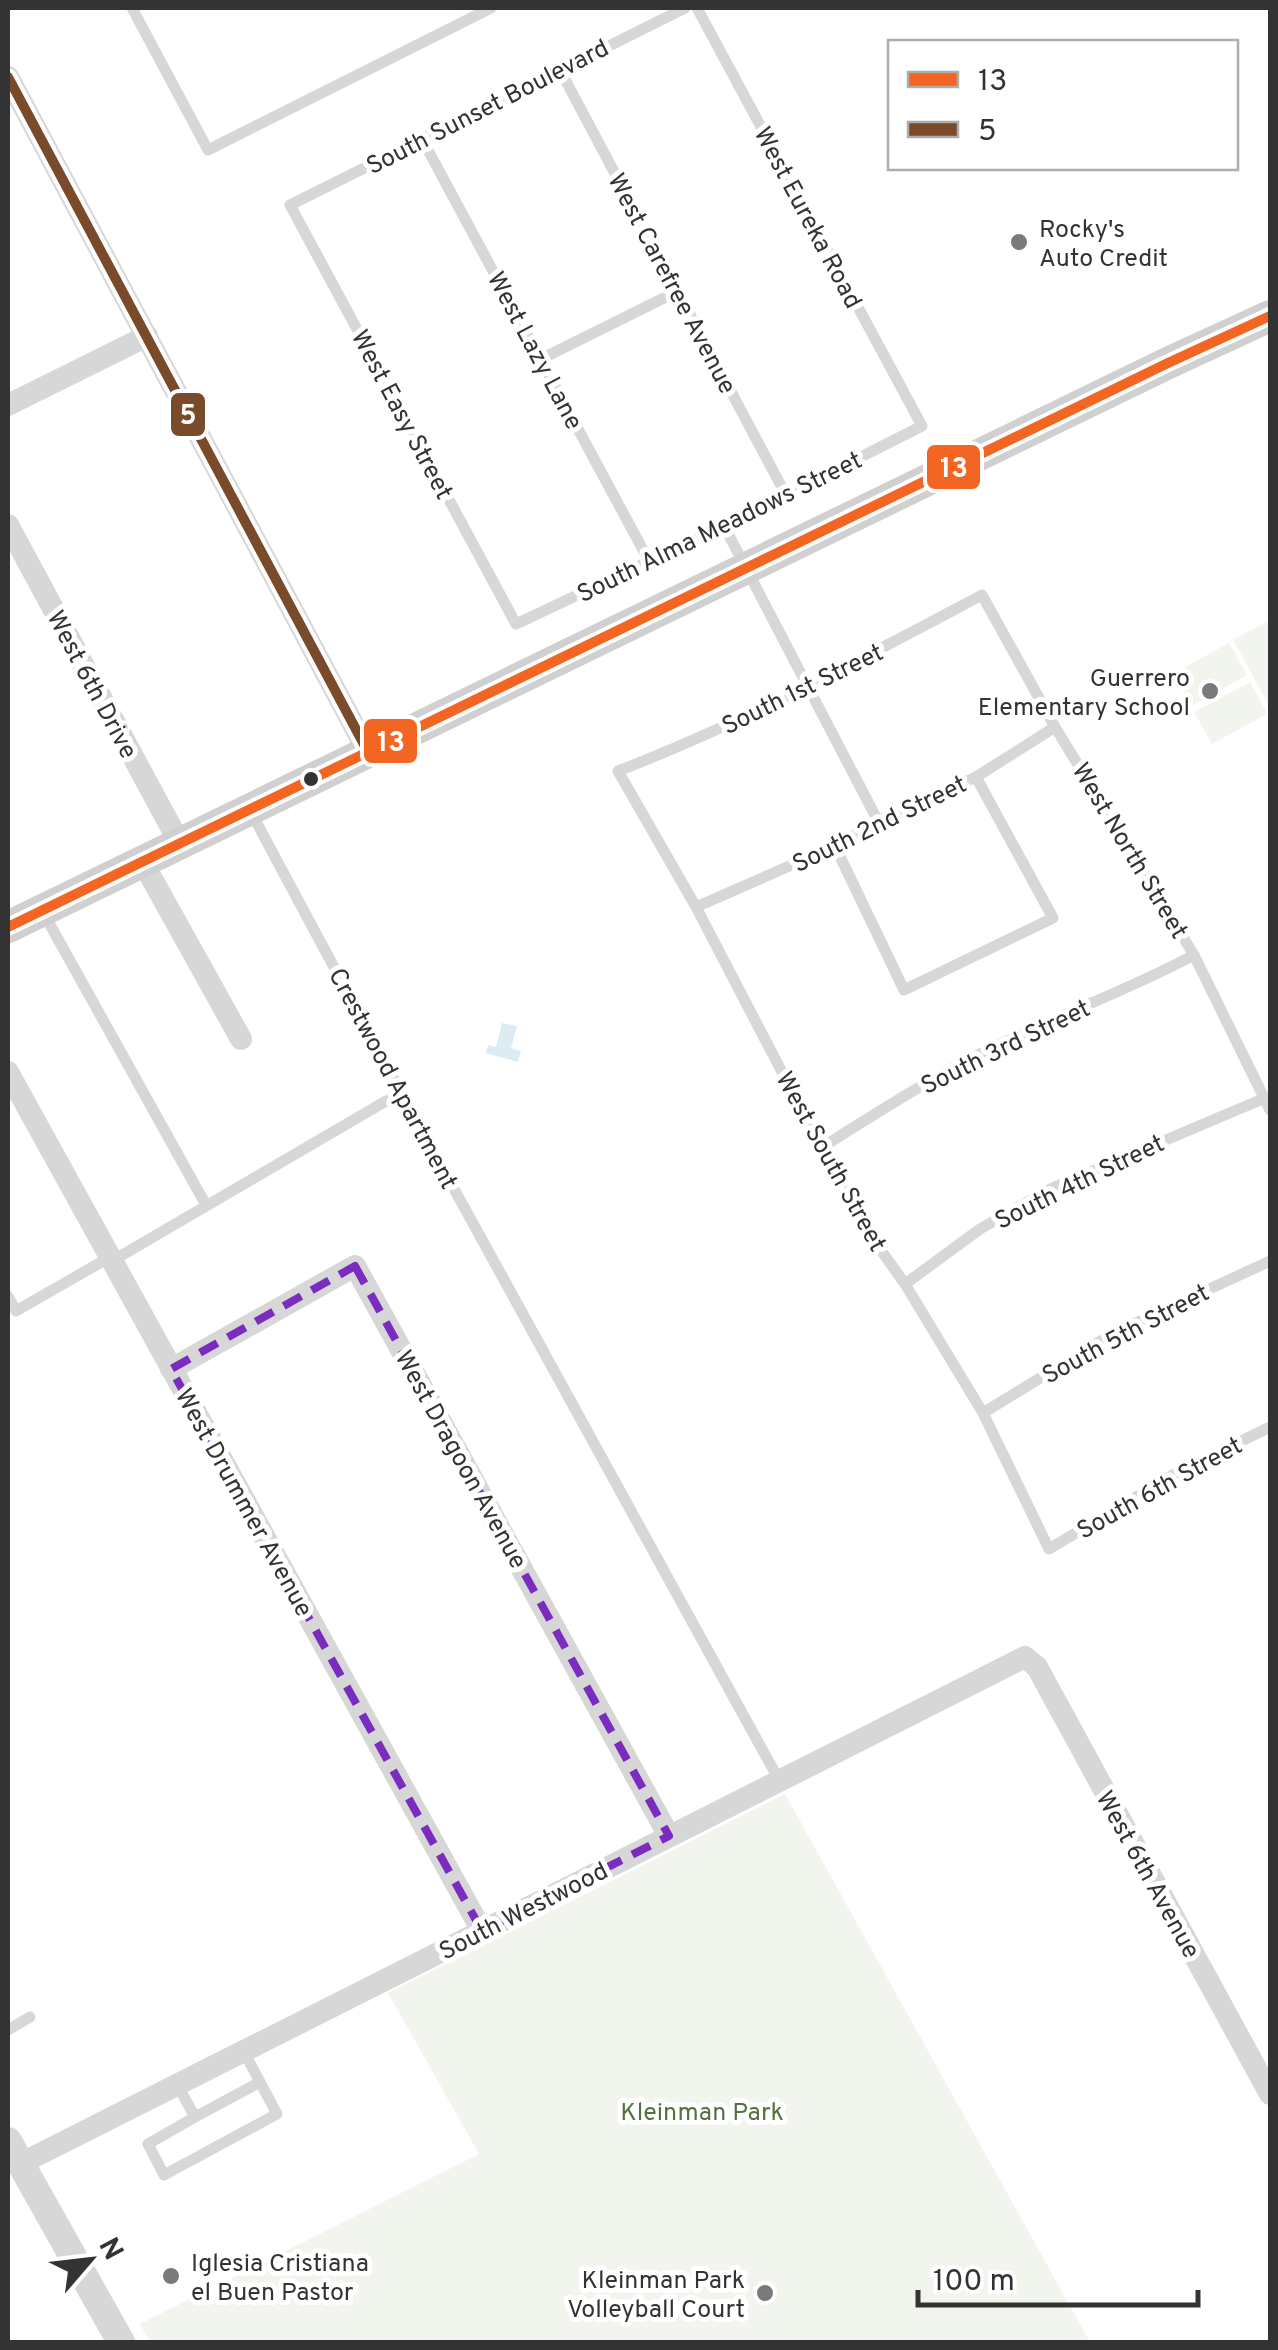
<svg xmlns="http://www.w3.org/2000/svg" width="1278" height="2350" font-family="Overpass,sans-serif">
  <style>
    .green { fill: #f1f5ed }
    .water { fill: #ddebf3 }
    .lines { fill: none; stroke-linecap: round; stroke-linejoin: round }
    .service { stroke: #d7d7d7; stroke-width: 11 }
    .minor { stroke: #d7d7d7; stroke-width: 22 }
    .tertiary { stroke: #d7d7d7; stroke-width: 28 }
    .secondary { stroke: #d0d0d0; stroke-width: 32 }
    .bus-1-casing { stroke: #fff; stroke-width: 18 }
    .bus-2-casing { stroke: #fff; stroke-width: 18 }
    .bus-1 { stroke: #f26522; stroke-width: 10 }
    .bus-2 { stroke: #7a4b2a; stroke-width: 10 }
    .marked { fill: none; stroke: #7b2cbf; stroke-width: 8; stroke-dasharray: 20 12; stroke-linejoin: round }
    .poi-dot { fill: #7a7a7a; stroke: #fff; stroke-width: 4 }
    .bus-dot { fill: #333; stroke: #fff; stroke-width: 4 }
    .labels { text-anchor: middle; stroke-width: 10; stroke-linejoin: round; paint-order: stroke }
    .street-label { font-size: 25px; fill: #333; stroke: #fff }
    .poi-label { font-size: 25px; fill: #333; stroke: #fff; text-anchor: start }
    .park-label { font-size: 25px; fill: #56703f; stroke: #fff }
    .line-badge { stroke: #fff; stroke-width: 4 }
    .badge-label { font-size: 28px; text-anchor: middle; font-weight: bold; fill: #fff }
  </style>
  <rect width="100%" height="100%" fill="#fff"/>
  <!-- green -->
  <path class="green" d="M1270,620V707L1233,640Z
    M1229,643L1247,675L1191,706L1174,673Z
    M1250,682L1267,714L1212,744L1194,712Z
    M785,1794L1090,2342H150L140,2324L479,2154L388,1993Z"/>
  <!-- water -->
  <path class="water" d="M502,1023L517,1026L511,1048L521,1051L518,1062L486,1053L488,1045L496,1047Z"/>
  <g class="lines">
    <!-- service -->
    <path class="service" d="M132,8L208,150L491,8
      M685,8L290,205L516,624L724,526L922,426L697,8
      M560,70L786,495
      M422,139L649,561
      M541,359L678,291
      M724,526L878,821
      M252,814L403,1096L779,1780
      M835,846L904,990L1053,918L976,777
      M696,907L835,846L878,821L976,777L1055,727
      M44,914L206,1205
      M1270,1110L1194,955L1055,727L982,595C863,658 745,722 618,771L696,907L858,1218L905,1284L983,1413L1049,1549L1178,1472L1270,1427
      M821,1148C875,1114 929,1079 986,1051C1055,1016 1127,991 1194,955
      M112,1261L386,1101L403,1096
      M905,1284L980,1229L1050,1189L1265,1098
      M8,1296L16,1311L110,1257
      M983,1413L1112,1334L1270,1261
      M8,2030L30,2017
      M178,2086L195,2117L148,2144L164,2175L277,2114L244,2052
      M195,2117L260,2082"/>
    <!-- minor -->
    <path class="minor" d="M8,77L368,752
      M8,405L147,336
      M8,525L179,842
      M142,861L241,1039
      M8,1072L482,1931
      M171,1369L355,1266L669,1836
      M20,2164L1025,1657L1037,1667L1270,2094"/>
    <!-- tertiary -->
    <path class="tertiary" d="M8,2141L121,2342"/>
    <!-- secondary -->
    <path class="secondary" d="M8,927L1168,363L1270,316"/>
    <!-- bus-1 casing -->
    <g class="bus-1-casing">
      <path id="bus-1" d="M8,927L1168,363L1270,316"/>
    </g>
    <!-- bus-2 casing -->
    <g class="bus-2-casing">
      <path id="bus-2" d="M8,77L368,752"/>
    </g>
    <!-- bus-1 -->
    <use href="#bus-1" class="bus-1"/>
    <!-- bus-2 -->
    <use href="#bus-2" class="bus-2"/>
  </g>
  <!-- marked area -->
  <path class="marked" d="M355,1266L669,1836L482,1931L171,1369Z"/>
  <!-- markers -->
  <g class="poi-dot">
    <circle cx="1019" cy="242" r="10"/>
    <circle cx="1210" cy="691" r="10"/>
    <circle cx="171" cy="2276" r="10"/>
    <circle cx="765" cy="2293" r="10"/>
  </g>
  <circle class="bus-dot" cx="311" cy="779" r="9"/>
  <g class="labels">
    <!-- street labels -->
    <g class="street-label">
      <text transform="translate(487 106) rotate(-27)" y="9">South Sunset Boulevard</text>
      <text transform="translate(809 217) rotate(62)" y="9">West Eureka Road</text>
      <text transform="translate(673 283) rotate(62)" y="9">West Carefree Avenue</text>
      <text transform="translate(536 350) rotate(62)" y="9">West Lazy Lane</text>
      <text transform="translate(403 414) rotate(62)" y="9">West Easy Street</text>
      <text transform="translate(719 526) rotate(-26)" y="9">South Alma Meadows Street</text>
      <text transform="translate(93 684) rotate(62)" y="9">West 6th Drive</text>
      <text transform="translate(802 688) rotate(-26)" y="9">South 1st Street</text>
      <text transform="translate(879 823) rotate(-26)" y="9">South 2nd Street</text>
      <text transform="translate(1131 850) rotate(59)" y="9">West North Street</text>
      <text transform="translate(1005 1046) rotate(-26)" y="9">South 3rd Street</text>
      <text transform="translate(394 1078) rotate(62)" y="9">Crestwood Apartment</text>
      <text transform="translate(832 1161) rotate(61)" y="9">West South Street</text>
      <text transform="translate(1079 1181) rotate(-26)" y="9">South 4th Street</text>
      <text transform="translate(1125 1333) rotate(-28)" y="9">South 5th Street</text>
      <text transform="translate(462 1459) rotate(61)" y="9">West Dragoon Avenue</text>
      <text transform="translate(1159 1487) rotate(-29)" y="9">South 6th Street</text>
      <text transform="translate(245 1502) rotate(61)" y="9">West Drummer Avenue</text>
      <text transform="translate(1149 1874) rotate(61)" y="9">West 6th Avenue</text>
      <text transform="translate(523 1910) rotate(-27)" y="9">South Westwood</text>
    </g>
    <!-- poi labels -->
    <g class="poi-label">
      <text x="1039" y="237">Rocky's<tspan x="1039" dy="29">Auto Credit</tspan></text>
      <text x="1190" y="686" text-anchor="end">Guerrero<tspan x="1190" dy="29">Elementary School</tspan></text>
      <text x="191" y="2271">Iglesia Cristiana<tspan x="191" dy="29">el Buen Pastor</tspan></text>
      <text x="745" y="2288" text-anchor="end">Kleinman Park<tspan x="745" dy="29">Volleyball Court</tspan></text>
    </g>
    <!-- park labels -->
    <g class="park-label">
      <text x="702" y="2120">Kleinman Park</text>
    </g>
  </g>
  <g class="line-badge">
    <rect x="169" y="391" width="38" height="47" rx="10" fill="#7a4b2a"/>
    <rect x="925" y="443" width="57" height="48" rx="10" fill="#f26522"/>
    <rect x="362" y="717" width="57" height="48" rx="10" fill="#f26522"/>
  </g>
  <g class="badge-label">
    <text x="188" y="424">5</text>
    <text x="954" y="477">13</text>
    <text x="391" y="751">13</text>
  </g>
  <!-- border -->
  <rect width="1278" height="2350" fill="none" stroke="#333333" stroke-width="20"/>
  <!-- legend -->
  <rect x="888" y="40" width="350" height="130" fill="#ffffff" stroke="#adadad" stroke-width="2.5"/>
  <rect x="908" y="72" width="50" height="15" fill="#f26522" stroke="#adadad" stroke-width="2.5"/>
  <text x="978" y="90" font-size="30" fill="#333333">13</text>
  <rect x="908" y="122" width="50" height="15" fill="#7a4b2a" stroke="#adadad" stroke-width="2.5"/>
  <text x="978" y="140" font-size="30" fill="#333333">5</text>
  <!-- north arrow -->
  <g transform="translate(90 2260) rotate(62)" stroke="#ffffff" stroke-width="8" paint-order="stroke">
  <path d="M0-8L18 38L0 25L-18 38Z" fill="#333333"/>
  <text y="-15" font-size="28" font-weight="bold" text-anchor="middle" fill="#333333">N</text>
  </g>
  <!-- scale -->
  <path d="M918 2290v15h280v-15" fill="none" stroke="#333333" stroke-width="5"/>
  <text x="933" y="2290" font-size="30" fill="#333333" stroke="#ffffff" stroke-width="8" paint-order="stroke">100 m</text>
</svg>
